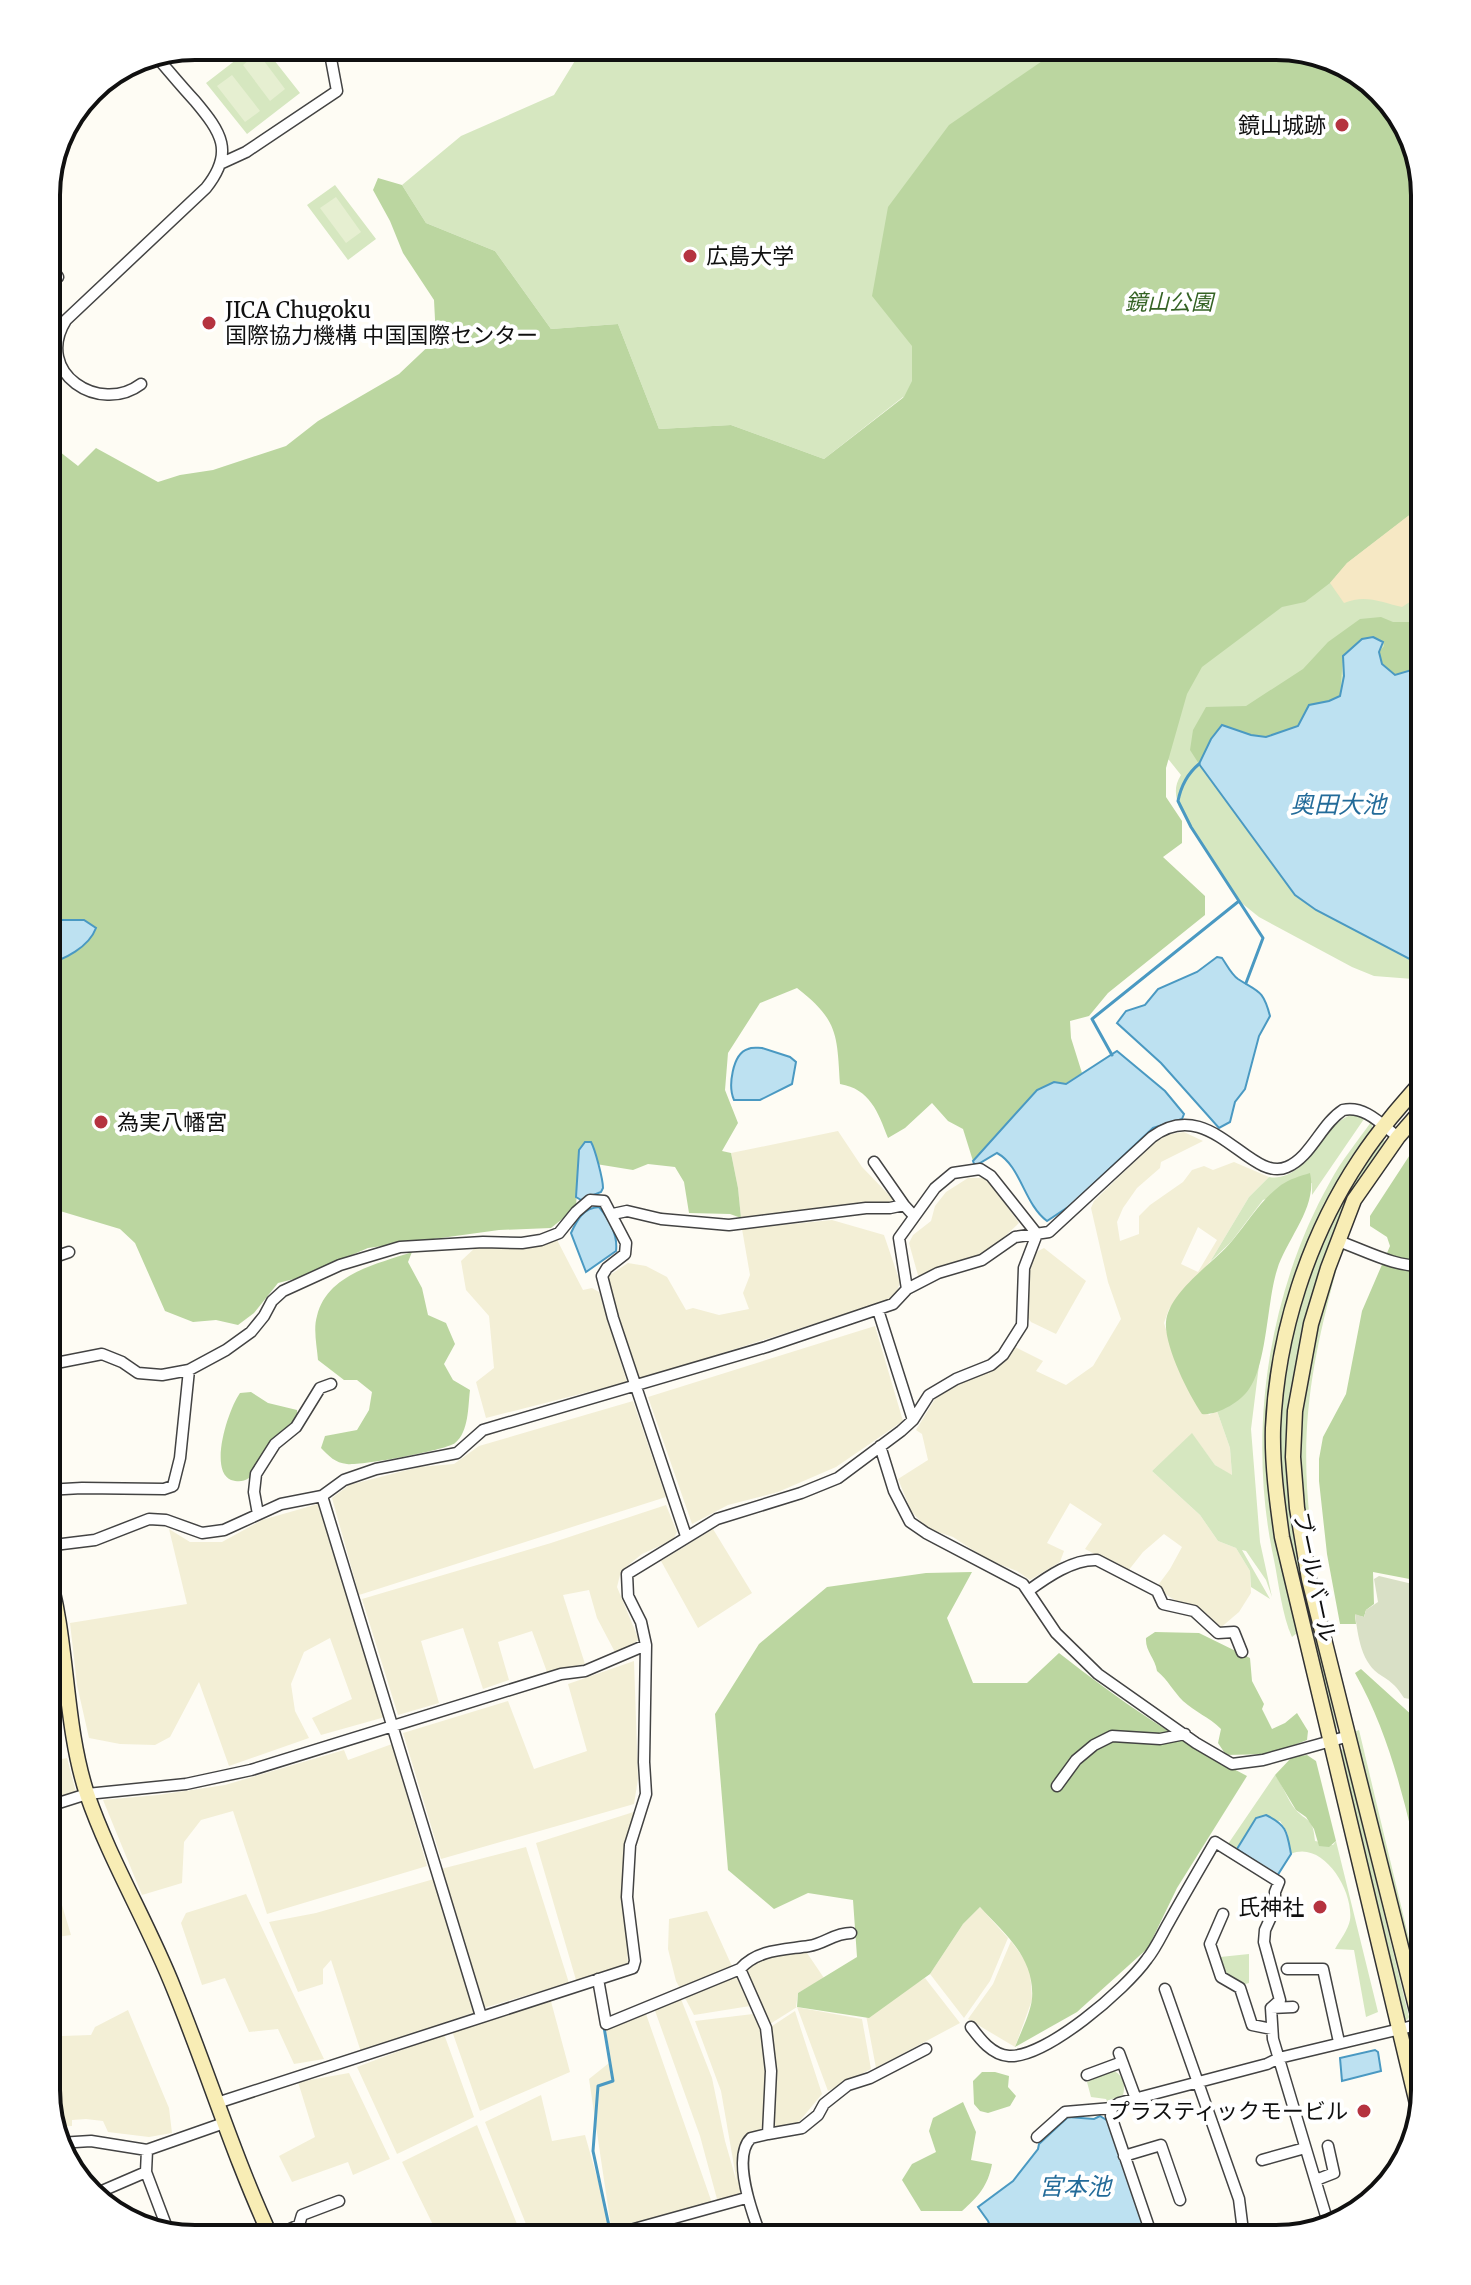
<svg xmlns="http://www.w3.org/2000/svg" width="1471" height="2285" font-family="Merriweather,'Noto Sans JP',serif">
  <style>
    .farmland { fill: #f3efd6; fill-rule: evenodd }
    .green { fill: #d6e7c0 }
    .forest { fill: #bbd6a0 }
    .sand { fill: #f6e8c4 }
    .cemetery { fill: #d9e0c6 }
    .pitch { fill: #e6efd1 }
    .water { fill: #bde1f1; stroke: #4a99c2; stroke-width: 2 }
    .lines { fill: none; stroke-linecap: round; stroke-linejoin: round }
    .stream { stroke: #4a99c2; stroke-width: 3 }
    .street-casing { stroke: #434343; stroke-width: 13 }
    .secondary-casing { stroke: #323232; stroke-width: 17 }
    .street { stroke: #fff; stroke-width: 10 }
    .secondary { stroke: #f8edb5; stroke-width: 14 }
    .poi-dot { fill: #b53340; stroke: #fff; stroke-width: 3 }
    .labels { text-anchor: middle; stroke-width: 8; stroke-linejoin: round; paint-order: stroke }
    .poi-label { font-size: 22px; fill: #101010; stroke: #fff; text-anchor: end }
    .park-label { font-size: 22px; font-style: italic; fill: #356325; stroke: #fff }
    .street-label { font-size: 22px; fill: #101010; stroke: #fff }
    .water-label { font-size: 24px; font-style: italic; fill: #236b99; stroke: #fff }
    .rim { fill: none; stroke: #101010; stroke-width: 4 }
  </style>
  <rect width="100%" height="100%" fill="#fefcf4"/>
  <!-- farmland -->
  <path class="farmland" d="M838,1131L862,1167L893,1199L892,1205H856L741,1218L738,1188L731,1153Z
    M1184,1132L1203,1141L1161,1162L1160,1168L1137,1188L1123,1208L1117,1222L1120,1241L1139,1234V1216L1150,1205L1183,1182L1192,1170L1204,1166L1213,1170L1234,1162L1269,1177L1249,1197L1210,1262L1169,1309L1164,1323L1173,1352L1209,1415L1217,1411L1230,1448L1232,1476L1215,1465L1192,1434L1152,1471L1200,1515L1218,1541L1236,1548L1250,1571L1251,1593L1239,1612L1219,1629L1156,1588L1170,1569L1182,1547L1164,1534L1143,1552L1128,1571L1085,1549L1102,1524L1070,1503L1047,1543L1064,1551L1060,1562L1030,1580L1017,1571L988,1560L953,1537L929,1529L921,1522L911,1511L898,1479L928,1460L922,1434L916,1430L935,1399L949,1389L997,1367L1015,1347L1043,1361L1036,1371L1066,1385L1093,1366L1121,1319L1108,1282L1091,1208L1094,1201L1157,1140L1165,1135ZM1198,1227L1217,1240L1198,1272L1181,1264Z
    M968,1178H987L1019,1223L984,1256L919,1279L909,1243L913,1235L931,1221L935,1206L946,1192Z
    M832,1220L884,1235L900,1282L895,1298L638,1380L607,1277L628,1263L646,1266L667,1277L686,1310L693,1308L719,1315L749,1309L743,1293L750,1275L742,1229Z
    M556,1238L583,1290L592,1288L599,1292L627,1382L486,1418L476,1382L494,1368L489,1316L466,1290L461,1261L477,1246L524,1247Z
    M1044,1248L1086,1281L1056,1334L1031,1322L1026,1315L1029,1266L1038,1251Z
    M875,1326L903,1421L836,1467L778,1492L728,1505L692,1524L648,1397Z
    M633,1401L666,1497L359,1595L332,1498L349,1485L419,1467L454,1464L479,1446Z
    M318,1504L385,1717L321,1735L312,1718L352,1699L330,1638L304,1652L291,1684L295,1711L309,1738L229,1766L199,1682L170,1737L155,1745L120,1744L89,1738L77,1685L70,1623L187,1604L169,1529L190,1542H222L262,1520Z
    M666,1505L677,1532L673,1540L642,1554L621,1571L617,1587L639,1640L616,1654L597,1618L589,1590L563,1595L585,1664L547,1672L532,1631L498,1642L509,1680L483,1689L463,1628L421,1641L439,1703L398,1715L362,1599L551,1543Z
    M713,1529L752,1593L698,1628L661,1561Z
    M634,1661L638,1779L634,1804L441,1859L403,1733L508,1701L534,1769L587,1751L568,1684Z
    M392,1744L427,1866L267,1914L233,1811L201,1820L184,1842L182,1883L142,1895L103,1800L158,1795L225,1785L344,1750L348,1760Z
    M67,1758L76,1792L46,1800V1762Z
    M643,1809L625,1843L628,1971L576,1980L536,1843Z
    M526,1847L569,1983L480,2009L437,1870Z
    M46,1852L71,1935L57,1937L54,1955L61,1977L55,1978L62,2036L91,2035L95,2027L128,2010L169,2108L172,2133L149,2137L108,2132L103,2121L86,2119L72,2120V2126L55,2127L46,2090Z
    M434,1879L475,2012L361,2052L331,1960L323,1969V1984L298,1992L269,1922L316,1913Z
    M246,1894L324,2059L294,2064L278,2029L249,2032L225,1978L202,1985L181,1923L186,1913Z
    M980,1907L1008,1938L990,1981L964,2018L930,1974L963,1924Z
    M707,1911L750,2006L694,2015L676,1981L668,1949L669,1919Z
    M1011,1941L1030,1967L1032,2000L1015,2047L968,2019L993,1984Z
    M784,1950H805L824,1978L798,1993L796,2007L862,2019L871,2069L828,2091L797,2007L770,2024L755,2001L745,1968Z
    M925,1978L960,2023L876,2068L866,2015Z
    M549,1994L570,2072L480,2111L452,2031Z
    M681,1999L712,2078L725,2141L737,2183L721,2091L695,2021L753,2014L769,2028L795,2011L822,2094L798,2123L773,2130L769,2121L747,2141L744,2147L741,2198L717,2199L700,2136L654,2008Z
    M646,2014L712,2203L599,2239H532L485,2122L541,2095L552,2141L585,2135L611,2227L589,2079L609,2063L606,2024Z
    M444,2034L474,2117L397,2154L357,2067Z
    M349,2073L390,2159L353,2175L348,2162L292,2182L279,2156L315,2137L298,2082Z
    M477,2125L523,2239H440L402,2162Z"/>
  <!-- green -->
  <path class="green" d="M254,46H263L300,93L247,134L206,83Z
    M584,46H1286L1358,71L1409,129L1425,195V977L1413,979L1374,976L1352,967L1259,917L1239,901L1179,807C1175,795 1174,786 1181,775L1169,760L1151,749L903,397L824,459L731,425L659,429L618,324L551,329L495,251L426,223L402,185L461,136L554,95Z
    M335,185L376,239L348,260L307,205Z
    M1355,1114L1364,1119L1312,1195V1183L1263,1200L1231,1242L1210,1262L1249,1197L1269,1177C1309,1183 1320,1121 1355,1114Z
    M1371,1122L1373,1130L1335,1185L1320,1217L1268,1413L1267,1479L1273,1532L1297,1633L1292,1637C1282,1615 1279,1585 1274,1560C1247,1436 1267,1294 1330,1182C1341,1161 1357,1142 1371,1122Z
    M1382,1139L1386,1142L1342,1214L1321,1264L1302,1329L1287,1424L1293,1528L1337,1728L1333,1730C1323,1685 1312,1639 1301,1594C1296,1573 1290,1551 1286,1529C1265,1394 1302,1248 1382,1139Z
    M1338,1264C1313,1356 1299,1425 1310,1521H1306C1292,1426 1309,1361 1332,1270Z
    M1260,1357L1251,1429L1260,1542L1272,1597L1266,1580L1246,1551L1242,1550L1270,1599L1251,1587L1250,1571L1236,1548L1218,1541L1200,1515L1152,1471L1192,1433L1215,1465L1232,1475L1230,1448L1217,1411C1244,1398 1254,1387 1260,1357Z
    M1359,1730L1425,2006V2030L1354,1732Z
    M1339,1749L1344,1750L1409,2017L1407,2020L1404,2019Z
    M1275,1775C1283,1785 1287,1799 1295,1809C1307,1823 1313,1816 1315,1841L1333,1845L1336,1841L1378,2012L1366,2017L1354,1950L1335,1949C1340,1940 1348,1930 1350,1920C1354,1891 1323,1840 1291,1854L1287,1832L1280,1821L1249,1829L1237,1849L1228,1844Z
    M1249,1954V1983L1242,1985L1224,1974L1220,1957Z
    M1113,2070C1123,2076 1126,2084 1123,2095L1107,2101L1106,2099L1091,2097L1087,2082Z"/>
  <!-- forest -->
  <path class="forest" d="M1064,46H1286L1358,71L1409,129L1425,195V503L1347,563L1330,583L1305,602L1282,607L1202,667L1187,694L1166,768V797L1182,821V843L1163,857L1205,896V915L1108,993L1089,1016L1070,1021L1071,1038L1082,1073L1065,1084L1037,1090L973,1161L963,1129L948,1121L932,1103L905,1128L888,1138C878,1112 870,1089 840,1084C837,1034 838,1020 797,988L760,1003L728,1053L725,1090L738,1123L722,1151L731,1153L738,1188L741,1218L730,1214L689,1213L684,1182L675,1167L648,1164L633,1170L596,1164L595,1156L579,1150L576,1208L551,1228L499,1230L368,1248L298,1278L278,1283L254,1313L238,1325L216,1320L193,1322L165,1311L135,1243L120,1229L60,1211L46,1187V964L75,952L83,920L46,922V441L78,466L96,448L158,482L180,475L213,470L286,446L318,421L399,374L436,339L434,300L403,253L390,221L373,190L378,178L402,185L426,223L495,251L551,329L618,324L659,429L731,425L824,459L904,397L912,381V346L872,296L888,207L949,125Z
    M1381,617L1393,622H1425V666L1395,675L1382,664L1379,652L1384,646L1383,642L1343,656L1340,696L1329,701L1310,705L1298,726L1266,737L1251,735L1222,725L1211,739L1199,764L1190,750L1193,730L1206,707L1246,706L1303,669L1328,642L1360,619Z
    M1425,1136V1582L1373,1572L1374,1604L1366,1610L1364,1617L1355,1615L1356,1624H1340L1327,1554L1319,1481V1459L1323,1437L1346,1394L1362,1311L1390,1246L1387,1237L1370,1226V1216L1415,1147Z
    M1310,1173C1318,1207 1287,1238 1277,1270C1267,1301 1267,1364 1249,1389C1241,1402 1216,1416 1202,1414C1188,1394 1164,1345 1166,1322C1169,1291 1214,1263 1232,1241C1249,1221 1260,1201 1281,1185C1290,1179 1300,1176 1310,1173Z
    M412,1252L408,1262L422,1288L428,1315L446,1323L455,1344L444,1364L453,1380L470,1390C468,1406 469,1432 455,1443C447,1450 360,1466 347,1464C335,1463 329,1456 321,1448L325,1436L357,1430L369,1410L372,1392L357,1380H344L318,1360C317,1347 313,1329 317,1316C327,1274 377,1264 412,1252Z
    M251,1392L268,1403L297,1410V1418C284,1435 266,1466 249,1478C243,1482 238,1482 231,1480C208,1470 229,1408 240,1393Z
    M972,1572L947,1618L973,1683H1027L1059,1653C1117,1699 1180,1742 1247,1776L1177,1888L1148,1948L1077,2012L1015,2047C1021,2032 1030,2014 1032,1999C1035,1958 1006,1935 980,1907L963,1924L930,1974L869,2018L797,2007L798,1993L857,1957L853,1900L808,1893L774,1909L728,1870L715,1714L759,1644L827,1587L926,1573Z
    M1155,1632L1199,1633L1250,1658L1252,1681L1264,1704L1262,1709L1272,1729L1285,1723L1297,1713L1308,1731L1307,1740L1271,1754L1226,1755L1218,1743L1221,1729C1209,1717 1195,1712 1183,1701C1173,1691 1168,1680 1157,1671C1155,1658 1145,1651 1146,1638Z
    M1361,1669L1414,1717L1425,1702V1888C1407,1814 1393,1740 1355,1673Z
    M1307,1755L1316,1761L1336,1841L1329,1847L1319,1846L1314,1829L1306,1817L1296,1810L1275,1775L1292,1757Z
    M982,2072H995L1009,2076L1008,2087L1016,2096L1010,2106L988,2113L980,2111L974,2104L973,2081Z
    M963,2102L976,2132L971,2160L992,2164C988,2186 978,2197 962,2211H921L902,2180L912,2164L936,2152L929,2131L933,2118Z"/>
  <!-- sand -->
  <path class="sand" d="M1425,503V592L1402,607C1381,602 1365,594 1344,603L1330,583L1347,563Z"/>
  <!-- cemetery -->
  <path class="cemetery" d="M1379,1576L1425,1587V1686L1416,1700L1404,1698C1397,1687 1393,1683 1382,1676C1361,1664 1358,1636 1355,1614L1364,1617L1366,1610L1378,1602L1374,1579Z"/>
  <!-- pitch -->
  <path class="pitch" d="M258,53L285,89L270,101L243,65Z
    M232,75L260,111L245,122L217,86Z
    M336,197L361,232L346,243L320,208Z"/>
  <!-- water -->
  <path class="water" d="M1373,637L1383,642L1379,652L1382,664L1395,675L1425,666V962L1419,964L1316,910L1295,895L1199,764L1211,739L1222,725L1251,735L1266,737L1298,726L1309,705L1329,701L1340,696L1344,676L1343,656L1362,639Z
    M50,920H84L96,928C89,947 64,960 46,964V922Z
    M1217,957L1222,958C1227,965 1231,974 1238,979C1258,992 1263,989 1270,1016L1259,1036L1245,1089L1235,1102L1230,1122L1219,1128L1161,1063L1117,1023L1126,1011L1145,1005L1158,989L1197,972Z
    M762,1048L790,1057L796,1062L792,1084L760,1100H734C728,1087 732,1054 748,1049C752,1047 757,1048 762,1048Z
    M1117,1051L1165,1091L1184,1114L1182,1119L1153,1128L1071,1205L1047,1221C1024,1204 1021,1166 997,1153L975,1166L973,1161L1037,1090L1054,1082L1066,1084Z
    M585,1142H591C595,1149 603,1179 603,1188L601,1192L581,1200L576,1197L579,1150Z
    M599,1207C609,1219 618,1235 616,1251L586,1272L571,1233C577,1220 583,1208 599,1207Z
    M1266,1815C1287,1825 1287,1832 1291,1854L1277,1876L1237,1849L1256,1818Z
    M1375,2050L1378,2052L1381,2071L1342,2081L1340,2058Z
    M1100,2116L1108,2121L1148,2239H995L988,2221L978,2207L1013,2181L1038,2149L1039,2144L1068,2117L1094,2119Z"/>
  <g class="lines">
    <!-- stream -->
    <path class="stream" d="M1199,764C1187,774 1181,786 1178,801L1191,827L1263,938L1246,983
      M1112,1055L1092,1019L1239,901
      M581,2239L607,2231L609,2226L593,2151L598,2086L613,2081L604,2027"/>
    <!-- street casing -->
    <g class="street-casing">
      <path id="street" d="M222,163L246,152L337,91L331,59
        M46,285L58,277L46,260
        M141,384C100,415 33,373 66,320L206,188C235,152 221,132 195,101C181,86 168,70 154,54
        M874,1162L904,1205
        M613,1214L627,1211L661,1219L729,1225L866,1208H890L904,1205L914,1216
        M1338,1241C1367,1251 1394,1267 1425,1266
        M46,1260L69,1252
        M907,1289L938,1273L982,1260L1015,1237L1049,1232L1152,1137C1210,1093 1250,1184 1287,1167C1311,1157 1321,1124 1343,1110C1365,1105 1382,1125 1398,1137
        M878,1310L913,1420
        M46,1365L102,1354L122,1362L138,1373L162,1375L189,1370L226,1350L251,1332L264,1316L272,1301L283,1291L340,1265L400,1247L483,1242L522,1243L541,1240L559,1233L576,1212L590,1200L604,1201L626,1243L625,1254L607,1268L602,1276L613,1318L686,1536
        M46,1423L53,1406L46,1363
        M880,1446L894,1491L910,1522L926,1533L1023,1584L1056,1633L1098,1674L1196,1743L1232,1764L1263,1760L1349,1736
        M46,1490L82,1488L164,1489L173,1486L180,1458L189,1370
        M322,1496L481,2016
        M258,1514L254,1492L256,1474L275,1444L296,1427L320,1388L331,1384
        M46,1546L95,1540L149,1519L166,1520L202,1533L224,1530L281,1504L322,1496L344,1480L376,1469L457,1453L483,1430L766,1347L893,1304L907,1289L899,1238L935,1188L953,1173L980,1169L991,1176L1037,1234L1024,1268L1022,1325L1003,1355L991,1365L956,1379L929,1395L913,1420L901,1431L838,1478L801,1493L717,1519L627,1574L628,1596L641,1622L646,1645L644,1762L646,1794L630,1845L627,1897L635,1961L633,1968L217,2103
        M1028,1591C1047,1577 1073,1559 1097,1560L1157,1591L1163,1604L1194,1611L1218,1633L1234,1632L1242,1652
        M46,1653L63,1655
        M1057,1786L1076,1760L1094,1745L1112,1736L1160,1739L1185,1734
        M46,1807L87,1794L186,1784L251,1770L561,1674L585,1671L646,1645
        M1223,1914L1210,1944L1221,1977L1240,1988L1252,2025L1272,2029
        M740,1969C758,1949 784,1950 809,1946C824,1944 834,1933 851,1933
        M1287,1969H1323L1339,2042
        M598,1979L606,2024L740,1969L766,2028L771,2071L768,2134L751,2138C731,2157 753,2216 762,2239
        M1165,1989L1239,2199L1244,2239
        M1271,2008L1293,2007
        M971,2027C980,2039 992,2055 1009,2056C1046,2058 1126,1989 1147,1959C1156,1948 1162,1934 1169,1922C1184,1895 1200,1868 1215,1842L1279,1882L1275,1892V1908L1265,1930L1264,1942L1280,2000L1271,2008L1273,2039L1329,2226
        M1119,2053L1136,2099
        M1087,2075L1122,2062
        M768,2134L802,2128L818,2115L824,2104L848,2085L870,2078L926,2049
        M1037,2137L1065,2112L1112,2108
        M59,2143L91,2141L147,2150L224,2123
        M1124,2156L1161,2145L1180,2200
        M1262,2160L1305,2148
        M146,2172L169,2233
        M1316,2180L1334,2173L1328,2146
        M95,2194L146,2172L147,2150
        M271,2238L299,2225L302,2215L339,2201
        M598,2239L746,2198
        M804,2239L810,2237
        M1153,2239L1111,2116L1112,2108L1119,2103L1267,2064L1279,2058L1421,2024"/>
    </g>
    <!-- secondary casing -->
    <g class="secondary-casing">
      <path id="secondary" d="M46,1566C69,1640 63,1721 87,1794C110,1861 148,1923 174,1989C208,2072 234,2158 272,2239
        M1425,2043L1309,1579L1297,1508L1293,1457L1295,1411L1311,1324L1328,1268L1354,1200L1398,1137L1425,1106
        M1419,2112L1282,1537C1277,1501 1272,1465 1273,1428C1277,1334 1308,1237 1360,1159C1379,1130 1402,1104 1425,1078"/>
    </g>
    <!-- street -->
    <use href="#street" class="street"/>
    <!-- secondary -->
    <use href="#secondary" class="secondary"/>
  </g>
  <!-- markers -->
  <g class="poi-dot">
    <circle cx="1342" cy="125" r="8"/>
    <circle cx="690" cy="256" r="8"/>
    <circle cx="209" cy="323" r="8"/>
    <circle cx="101" cy="1122" r="8"/>
    <circle cx="1320" cy="1907" r="8"/>
    <circle cx="1364" cy="2111" r="8"/>
  </g>
  <g class="labels">
    <!-- poi labels -->
    <g class="poi-label">
      <text x="1326" y="133">鏡山城跡</text>
      <text x="706" y="264" text-anchor="start">広島大学</text>
      <text x="225" y="318" text-anchor="start">JICA Chugoku<tspan x="225" dy="25">国際協力機構 中国国際センター</tspan></text>
      <text x="117" y="1130" text-anchor="start">為実八幡宮</text>
      <text x="1304" y="1915">氏神社</text>
      <text x="1348" y="2119">プラスティックモービル</text>
    </g>
    <!-- park labels -->
    <g class="park-label">
      <text x="1169" y="310">鏡山公園</text>
    </g>
    <!-- street labels -->
    <g class="street-label">
      <text transform="translate(1315 1577) rotate(78)" y="8">ブールバール</text>
    </g>
    <!-- water labels -->
    <g class="water-label">
      <text x="1338" y="813">奥田大池</text>
      <text x="1075" y="2195">宮本池</text>
    </g>
  </g>
  <!-- crop -->
  <path d="M0 0H1471V2285H0ZM195 60H1276A135 135 0 0 1 1411 195V2090A135 135 0 0 1 1276 2225H195A135 135 0 0 1 60 2090V195A135 135 0 0 1 195 60Z" fill="#fff" fill-rule="evenodd"/>
  <path class="rim" d="M195 60H1276A135 135 0 0 1 1411 195V2090A135 135 0 0 1 1276 2225H195A135 135 0 0 1 60 2090V195A135 135 0 0 1 195 60Z"/>
</svg>
